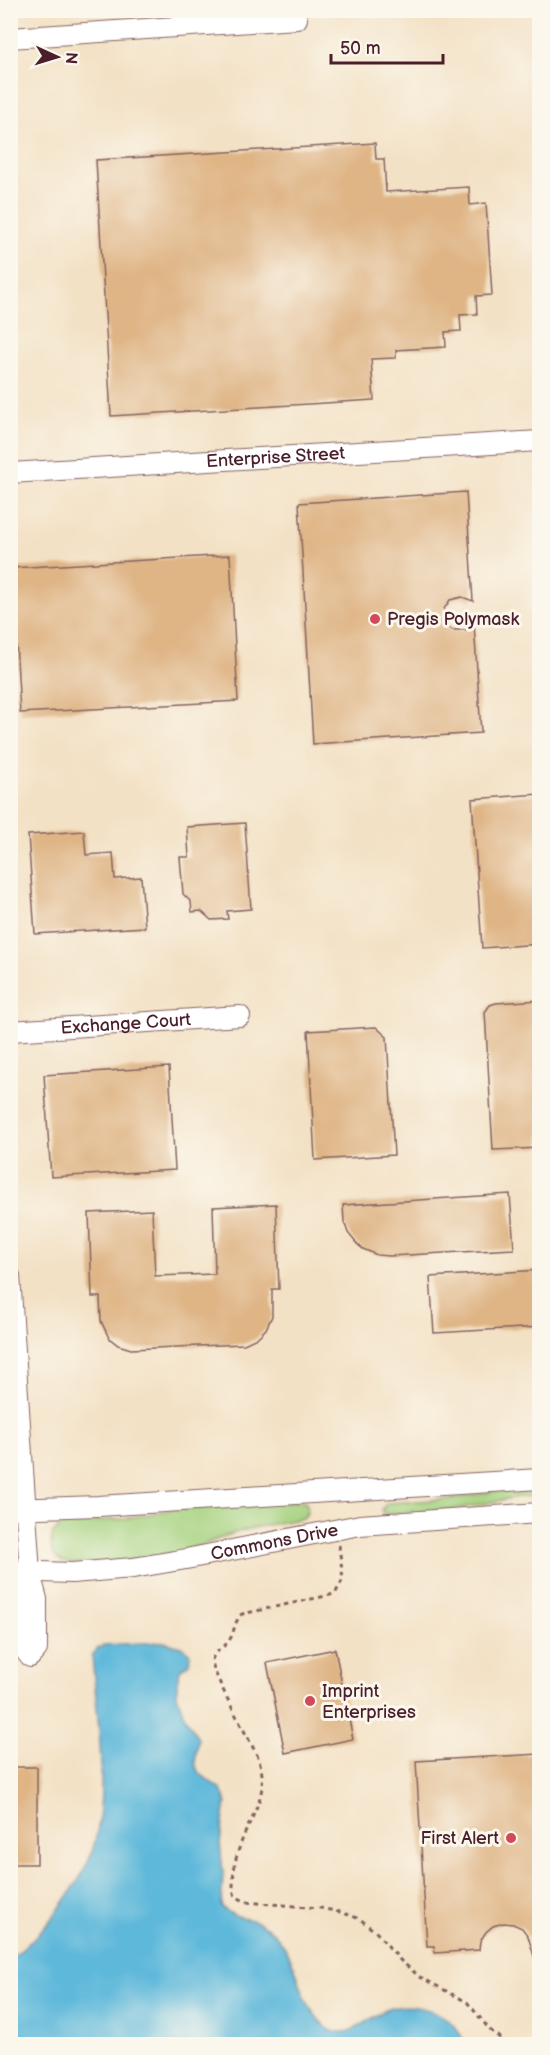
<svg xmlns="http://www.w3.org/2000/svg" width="550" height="2055" font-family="'Balsamiq Sans',sans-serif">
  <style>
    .green { fill: #a5d27f; stroke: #787855; stroke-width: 1.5 }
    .water { fill: #5db8da; stroke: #546c82; stroke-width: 1.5 }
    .building { fill: #dfb586 }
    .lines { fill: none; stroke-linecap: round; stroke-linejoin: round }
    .minor-casing { stroke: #856361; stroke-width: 22 }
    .path { stroke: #856361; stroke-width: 3; stroke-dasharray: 4.5 4.5; stroke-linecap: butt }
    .minor { stroke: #fff; stroke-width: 20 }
    .poi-dot { fill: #d1495b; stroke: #fbf7ec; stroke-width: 2 }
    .labels { text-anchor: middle; stroke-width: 6; stroke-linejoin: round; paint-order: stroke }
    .street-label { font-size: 18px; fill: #4a1f2b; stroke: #fbf7ec }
    .poi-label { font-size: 18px; fill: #4a1f2b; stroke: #fbf7ec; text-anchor: start }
  </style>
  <rect width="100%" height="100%" fill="#fbf7ec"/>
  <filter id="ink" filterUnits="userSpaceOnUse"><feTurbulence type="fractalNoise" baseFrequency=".0167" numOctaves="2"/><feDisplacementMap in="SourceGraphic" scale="12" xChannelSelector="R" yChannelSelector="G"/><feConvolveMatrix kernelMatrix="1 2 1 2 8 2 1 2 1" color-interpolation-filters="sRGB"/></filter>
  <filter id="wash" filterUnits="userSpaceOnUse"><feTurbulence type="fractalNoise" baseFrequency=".008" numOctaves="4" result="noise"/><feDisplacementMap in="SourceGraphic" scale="24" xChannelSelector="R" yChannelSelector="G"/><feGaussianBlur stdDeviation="1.35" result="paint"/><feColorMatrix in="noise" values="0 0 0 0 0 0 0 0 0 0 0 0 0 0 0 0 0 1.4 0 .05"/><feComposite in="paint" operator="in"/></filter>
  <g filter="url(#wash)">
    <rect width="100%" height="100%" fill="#f3e1c5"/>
    <!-- green -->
    <path class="green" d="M539,1486V1496L517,1497L456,1509L387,1514L383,1513L382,1509L387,1503L452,1499L518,1487Z
      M301,1501L306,1503C309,1510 308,1513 303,1518C284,1522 264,1525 245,1530C225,1535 207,1544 188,1550C168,1555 77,1570 61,1561C50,1555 50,1543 53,1533L64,1524L124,1519L175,1509Z"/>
    <!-- water -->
    <path class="water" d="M164,1642L184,1648L190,1654L189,1663L180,1670L177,1681V1695L183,1713L198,1739L195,1763L198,1772L221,1790L226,1802L220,1843L223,1873L221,1906C231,1918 248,1917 261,1924C271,1929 278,1937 284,1946C301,1972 299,2000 322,2023C325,2026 328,2030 332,2031C351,2037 366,2021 382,2012C405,2000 441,2008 457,2029C460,2034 463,2040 466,2044H11V1958C29,1945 46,1927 59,1909C70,1894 81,1878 88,1862C112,1809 97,1713 92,1656L97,1649L104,1645Z"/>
    <g id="blocks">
      <!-- building -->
      <path class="building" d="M375,143L376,159H384L386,192L469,187L470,205L486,203L492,295L476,296L477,314L460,315L461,331L445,332L446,347L396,350V358L371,359L374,400L111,416L96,160Z
        M466,492L473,601L462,597L450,600L444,609L443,616L448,627L453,630H466L474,623L481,733L313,744L299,503Z
        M230,555L238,701L20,713L12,568Z
        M540,794V944L482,948L472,799Z
        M245,823L251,909L227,911L228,919L211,920L201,911L192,912L191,902L183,894L180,857H189L187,827Z
        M84,831L86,855L113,853L115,879L141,877L145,927L35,934L28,835Z
        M540,1000V1148L493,1150L485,1012L490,1005L496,1003Z
        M376,1027L387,1037L394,1155L315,1160L308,1031Z
        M169,1067L175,1170L51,1177L44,1075Z
        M510,1194L514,1249L390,1256L377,1255L363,1249L357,1244L348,1233L344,1221L343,1205Z
        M276,1204L279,1289H272V1316L266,1329L257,1338L244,1344L131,1349L118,1345L109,1338L101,1321L100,1297H92L89,1213L152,1210L155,1276L215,1274L213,1207Z
        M540,1270V1327L434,1333L430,1277Z
        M335,1649L353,1739L285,1753L267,1663Z
        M540,1754V1962L536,1963L528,1936L522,1928L513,1924L504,1923L493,1926L486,1932L480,1941L479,1950L435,1953L434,1946H427L416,1761Z
        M10,1767H37V1864H10Z"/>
    </g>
  </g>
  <g filter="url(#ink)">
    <use href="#blocks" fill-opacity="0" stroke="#856361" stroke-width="1.5"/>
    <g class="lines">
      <!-- minor casing -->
      <g class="minor-casing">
        <g id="minor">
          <path d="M10,38L297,19"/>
          <path id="s1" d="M10,473L540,441"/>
          <path id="s2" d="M10,1031L240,1016"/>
          <path d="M10,1276L30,1573L37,1599V1649L30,1657L22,1647L23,1598L30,1573"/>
          <path d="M10,1509L98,1506L540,1479"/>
          <path id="s3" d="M10,1571L72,1573L133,1568L186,1559L360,1525L540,1513"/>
        </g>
      </g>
      <!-- path -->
      <path class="path" d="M339,1545L343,1579L335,1594L242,1614C234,1621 235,1631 230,1639C226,1647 214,1651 212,1660C211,1672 250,1741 258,1757C272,1797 248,1817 238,1852C234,1864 233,1878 233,1890L235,1896L246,1902L320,1908L340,1912L360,1919L377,1933L401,1961L420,1977L467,2002L490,2030L507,2044
        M532,2044L540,2041"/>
      <!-- minor -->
      <use href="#minor" class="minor"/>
    </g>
  </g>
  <!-- markers -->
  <g class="poi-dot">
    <circle cx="375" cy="619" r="6"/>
    <circle cx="310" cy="1701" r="6"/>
    <circle cx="511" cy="1838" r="6"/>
  </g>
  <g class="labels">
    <!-- street labels -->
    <g class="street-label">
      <text dy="6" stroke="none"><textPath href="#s1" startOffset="266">Enterprise Street</textPath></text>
      <text dy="6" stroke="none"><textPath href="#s2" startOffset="116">Exchange Court</textPath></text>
      <text dy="6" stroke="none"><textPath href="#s3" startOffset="267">Commons Drive</textPath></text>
    </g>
    <!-- poi labels -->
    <g class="poi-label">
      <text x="387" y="625">Pregis Polymask</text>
      <text x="322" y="1697">Imprint<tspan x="322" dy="21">Enterprises</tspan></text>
      <text x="499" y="1844" text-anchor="end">First Alert</text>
    </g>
  </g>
  <!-- margin -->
  <rect width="550" height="2055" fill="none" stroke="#fbf7ec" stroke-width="36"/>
  <!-- north arrow -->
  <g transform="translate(57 57) rotate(94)" stroke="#fbf7ec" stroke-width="4.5" paint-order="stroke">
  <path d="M0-4.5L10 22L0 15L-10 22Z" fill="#4a1f2b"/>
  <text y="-9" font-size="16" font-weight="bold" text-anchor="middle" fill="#4a1f2b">N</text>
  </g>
  <!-- scale -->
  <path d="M331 54v9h112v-9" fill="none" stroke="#4a1f2b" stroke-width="3"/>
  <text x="340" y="54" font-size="18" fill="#4a1f2b" stroke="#fbf7ec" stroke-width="4.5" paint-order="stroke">50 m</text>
</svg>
